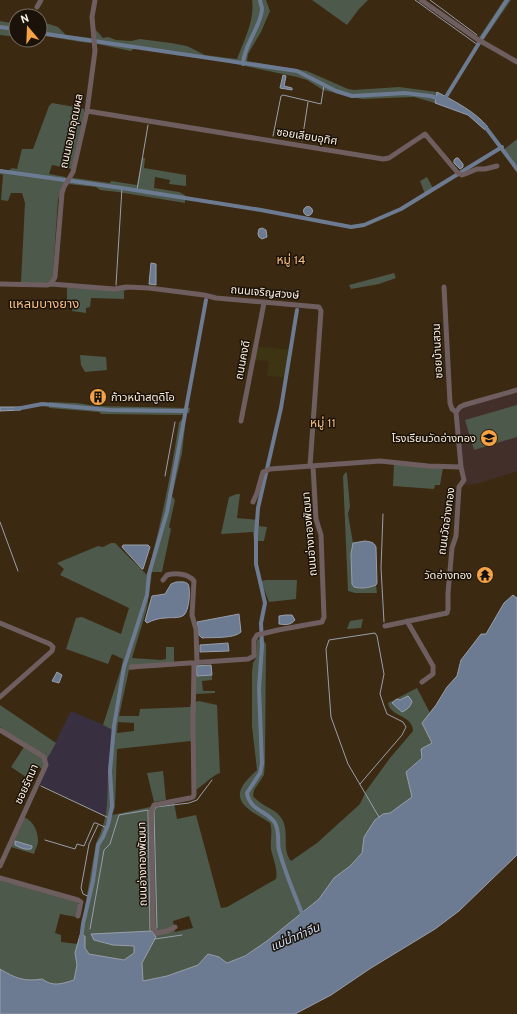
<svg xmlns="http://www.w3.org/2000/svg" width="517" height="1014" font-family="Overpass,'Noto Sans Thai',sans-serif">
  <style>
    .commercial { fill: #383040 }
    .education { fill: #422f2a }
    .green { fill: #4d594b; fill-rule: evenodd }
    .sand { fill: #3c3413 }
    .water { fill: #6c7b92; stroke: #989fab }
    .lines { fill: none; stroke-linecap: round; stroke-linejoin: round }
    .stream { stroke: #989fab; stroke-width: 1 }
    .canal { stroke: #6c7b92; stroke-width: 4 }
    .minor { stroke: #6e5e5f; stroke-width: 5 }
    .labels { text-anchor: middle; stroke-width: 3; stroke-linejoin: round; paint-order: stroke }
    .street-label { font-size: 11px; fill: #fef2e4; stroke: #1b1309 }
    .poi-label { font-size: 11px; fill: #fef2e4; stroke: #1b1309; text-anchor: end }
    .neighbourhood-label { font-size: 12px; fill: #f8be83; stroke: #1b1309 }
    .water-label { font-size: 12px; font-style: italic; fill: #cbdbf7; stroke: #1b1309 }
    .quarter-label { font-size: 13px; fill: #f8be83; stroke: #1b1309 }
  </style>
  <rect width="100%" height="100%" fill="#3b2911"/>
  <!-- commercial -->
  <path class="commercial" d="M71,711L113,729L110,749L107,813L103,815L39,784L47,759Z"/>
  <!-- education -->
  <path class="education" d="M517,392V471L480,483L461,486L463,463L458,413L462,407Z"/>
  <!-- green -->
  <path class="green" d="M252,0H266L270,11L261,32L248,54L247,61L307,71L348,89L354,90L399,87L437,92L435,103L414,97L362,99L323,90L307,80L297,77L221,61L135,48L131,51L97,44L95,29L103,38L108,37L116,40L131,41L140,39L171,43L187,46L205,55L237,59C244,40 255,20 252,0Z
    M312,0H368L359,9L347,25Z
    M504,0H511L484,39L480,36Z
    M0,21L16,24V37L0,35Z
    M40,22L49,24L58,27L66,35L91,38V43L81,42L40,35Z
    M52,103L81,108L84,109V113L72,169L52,165L49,174L66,177L58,200L53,273L52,281C44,285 30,282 21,282L25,203L22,193H11L8,201L1,200L3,175L0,174V169L8,171L12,168L17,169L22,149H33L49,106Z
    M517,139V173L502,151Z
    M142,158H145L144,168L186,175V186L169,184L170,180L155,177L154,188L179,192L185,195V203L118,192L100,190L96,187L68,184L72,178H74L110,183L111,181L137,185Z
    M427,177L433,188L425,194L420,181Z
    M394,273L396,278L379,284L351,289L349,285Z
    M67,288L129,289L124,291V299L91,298L90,307L86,308V313L72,311L73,304H67Z
    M80,355L106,357L107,370L85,372L81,365Z
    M49,402L77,403L96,406L190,408L189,413L181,415L101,414L99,412L49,408Z
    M517,405V437L474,450L465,420Z
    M186,418L182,453L172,496L175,500L169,527L171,529L162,572H152L147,608L132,658L161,660L166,659V647H174V666L152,668L139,667L138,669L129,670L119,716H139L140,709L190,707L191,703L199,701L217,705L220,773C209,777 203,787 192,792L191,741L117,749L115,807L112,815L174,802L177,819L196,815L221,908L227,907L276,879C278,868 273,860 271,849C270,840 273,832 270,823C259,815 232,805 242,787C245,781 252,775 257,770L252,726V672L253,663L256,658L257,640L262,638L266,644L265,762L264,775L254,790L253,796C262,807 276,808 282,819C290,833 281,849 291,861L317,843L360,804L366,791L390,758L413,731C413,715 390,717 388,703L417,688L430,713L422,723L432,743L422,758L406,772L413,797L390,813L383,814L364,837L362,853L350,866L334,878L319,899L267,941L245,956L227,963L219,957L208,954L198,965L167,976L143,981L142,963L156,937L92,934L94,940L113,945L134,946V953L124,960L89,954L85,948V936L80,935L96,843C109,817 107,802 108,773C109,759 111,744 113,730L103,725L121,669L123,659L112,654L108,664L66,649L76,618L82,617L121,634L129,608L60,575L64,569L57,563L98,546L103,547L111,543H115L147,575C161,525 171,474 179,423L181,420ZM118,722L134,723V731L117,733ZM189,916L193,928L175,932L173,921Z
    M394,464L443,468L440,485H435L434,489L393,486Z
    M346,472L347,474L350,507L348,514L353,543L351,554L352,584L354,587C363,589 368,588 376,585L377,593H355L348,591L343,476Z
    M237,494H240L237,518L259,520V526L267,527L264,541H254L253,532L221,534L229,497Z
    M266,580H297L296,599L269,602L261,581Z
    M363,619L361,628L347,629L350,621Z
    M195,665L212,666V680L202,681L203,691H215V693L195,694Z
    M0,705L56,743L47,759L0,727Z
    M24,747L44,759L45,762L42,769L38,766L29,779L11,767Z
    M163,771L166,800L154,802L147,773Z
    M24,817C33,821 38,830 38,841C38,845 35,850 34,854L11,847Z
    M0,880L79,902L76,917L60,914L55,933L61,935V942L78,944L75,953L77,965L74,980C61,984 53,987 42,979C24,982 15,978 0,969Z"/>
  <!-- sand -->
  <path class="sand" d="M253,346L292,350L288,378L267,376L269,361L251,360Z"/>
  <!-- water -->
  <path class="water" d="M283,75L286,76L284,86L292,88V90L280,88Z
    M437,92C456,102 474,111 488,127L485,130L468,115L435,103Z
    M456,158H458L463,164V167L460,169L454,163V160Z
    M303.5 211a4.5 4.5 0 1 1 9 0a4.5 4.5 0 1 1-9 0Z
    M262,228L266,230L267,237L262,239L259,237L258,234L259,229Z
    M151,263L156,264V285L149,284Z
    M0,407H20L21,410L0,411Z
    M365,541C371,542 374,542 376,547L377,583L376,585C368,588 362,589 354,587L352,584L351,554L353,543Z
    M123,545H148L150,547L143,569H142L122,547Z
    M176,582C180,582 185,581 188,584C191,589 189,611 184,615C179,619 171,617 166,618C159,618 153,620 147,623L145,621L152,596L165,594L171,584Z
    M513,595L517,598V855L459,911L435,929L371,968L331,995L295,1014H0V969C15,978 24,982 42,979C53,987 61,984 74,980L77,965L75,953L80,935L85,936V948L89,954L124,960L134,953V946L113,945L94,940L91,934L152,931L156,937L142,963L143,981L167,976L198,965L208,954L219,957L227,963L245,956L267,941L319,899L334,878L350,866L362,853L364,837L375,820L383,814L390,813L412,797L406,772L422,758L421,749L432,743L422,723L436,705L447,687L457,676L461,660L481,634H486L504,603Z
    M239,614L241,632C234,639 212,637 202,638L199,635L197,622Z
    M286,615H292L295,620C291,625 286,625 279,624V616Z
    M228,643L229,651L200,652V645Z
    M211,665L212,675L197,676L196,666Z
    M57,672L62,675L59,683L52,681Z
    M408,696L410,698L412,702C410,707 407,710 402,712L392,703L397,699L400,700Z
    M15,841L32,846V847L31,849C25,850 21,848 15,845Z"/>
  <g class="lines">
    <!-- stream -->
    <path class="stream" d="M415,0L478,45
      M430,0L477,35
      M480,37L482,38
      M273,136L281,96L283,95L321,104L324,85
      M302,141L308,102
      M137,190L148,125
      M116,285L122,188
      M165,476L175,422
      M383,514L381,568L384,622
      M0,522L18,571
      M360,784L402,735L406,727L403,722L387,714L384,706L380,694L384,674L377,636L375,633L329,640L326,649L331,717L348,764L379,817
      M41,786L109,818
      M45,840L75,849L77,844L84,846L94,823H96L107,828
      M90,897L83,894L81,888L89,844L98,825
      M157,928L154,811L156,807L189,803L197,800L212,780
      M90,929L104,850L110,844L119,815L148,810L150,930
      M155,939L182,935"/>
    <!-- canal -->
    <path class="canal" d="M0,27L16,29
      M40,33L297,71L336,91L352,96L405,93L430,96L441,99
      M243,64C244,44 261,27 262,9C262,6 260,3 260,0
      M444,100L484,35L507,0
      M484,125L517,169
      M0,171L122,188L261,210L351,227L364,225L401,209L502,147
      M297,310L281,408L258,508L256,535V564L265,603L261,623L262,646L259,688L262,764L260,773L247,793C250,811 268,811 275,823C280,832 277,841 279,850C285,873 295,895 303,916
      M16,409L42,404L54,405L110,410L185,411
      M81,940L83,924L93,881L98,845L103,837L108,825L112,806L110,771L114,726L124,667L147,595L149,574L167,512L206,300"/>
    <!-- minor -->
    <path class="minor" d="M421,0L477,39L517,62
      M37,7L41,0
      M87,111L383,159L389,158L425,134L458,173L462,175L465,174L477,169H485L497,166
      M0,284L47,285L51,284L55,277L62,193L64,187L73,172L87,111L95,51L92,17L95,0
      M51,284L114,289L126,287L149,288L204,295L216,298L319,307L321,311L310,466
      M444,287L450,403L452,409L456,412
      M241,421L264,303
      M253,502L257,493L263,472L270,469L380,461L428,466L461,467
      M163,580L167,575C175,573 188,573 194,581L192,615L196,629L197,663
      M407,621L433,666V674L422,682
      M0,623L50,644L53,647L52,651L0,697
      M385,626L447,613L448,609V593L452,548L456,536L459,487L464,480L461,467L456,412L460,407L464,405L517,390
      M131,667L248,659L254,656V640L257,635L278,630L322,622L324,617L321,535L316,519L313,466
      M0,730L44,757L46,765L0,866
      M0,878L78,900L81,902L78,916
      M175,927L167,931L157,933L155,931L153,925L151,812L154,805L190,798L193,797L194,794L193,726L194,663"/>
  </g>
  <!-- icons -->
  <defs>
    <g id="building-disc" transform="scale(0.9)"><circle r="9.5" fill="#f5a345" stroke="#1b1309"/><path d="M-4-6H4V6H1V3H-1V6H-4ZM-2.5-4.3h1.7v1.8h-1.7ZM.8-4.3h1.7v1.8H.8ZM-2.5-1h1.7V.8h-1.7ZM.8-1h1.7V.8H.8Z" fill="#111"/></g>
    <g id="school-disc" transform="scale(0.9)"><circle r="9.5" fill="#f5a345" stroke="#1b1309"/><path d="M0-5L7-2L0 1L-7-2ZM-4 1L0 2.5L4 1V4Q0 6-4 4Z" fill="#111"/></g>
    <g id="temple-disc" transform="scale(0.9)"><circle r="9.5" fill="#f5a345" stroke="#1b1309"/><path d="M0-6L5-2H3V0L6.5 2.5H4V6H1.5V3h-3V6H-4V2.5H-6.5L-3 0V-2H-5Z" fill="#111"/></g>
  </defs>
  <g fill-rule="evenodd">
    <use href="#building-disc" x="98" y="397"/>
    <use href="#school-disc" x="489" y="438"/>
    <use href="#temple-disc" x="485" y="575"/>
  </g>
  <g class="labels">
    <!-- street labels -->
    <g class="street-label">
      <text transform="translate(71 131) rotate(-78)" y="4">ถนนเอนกอุดมผล</text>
      <text transform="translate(307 136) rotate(9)" y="4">ซอยเลียบอุทิศ</text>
      <text transform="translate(265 292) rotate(5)" y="4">ถนนเจริญสวงษ์</text>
      <text transform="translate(437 351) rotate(-93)" y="4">ซอยบ้านสวน</text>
      <text transform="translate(242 360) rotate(-79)" y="4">ถนนคงดี</text>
      <text transform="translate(446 521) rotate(-82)" y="4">ถนนวัดอ่างทอง</text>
      <text transform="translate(309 534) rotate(-95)" y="4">ถนนอ่างทองพัฒนา</text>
      <text transform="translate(26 784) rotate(-66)" y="4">ซอยรัตนา</text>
      <text transform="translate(142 864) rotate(-91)" y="4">ถนนอ่างทองพัฒนา</text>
    </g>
    <!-- poi labels -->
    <g class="poi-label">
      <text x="111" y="401" text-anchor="start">ก้าวหน้าสตูดิโอ</text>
      <text x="476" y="442">โรงเรียนวัดอ่างทอง</text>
      <text x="472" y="579">วัดอ่างทอง</text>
    </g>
    <!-- neighbourhood labels -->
    <g class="neighbourhood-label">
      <text x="291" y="264">หมู่ 14</text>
      <text x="323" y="427">หมู่ 11</text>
    </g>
    <!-- water labels -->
    <g class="water-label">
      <text transform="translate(295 937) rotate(-23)" y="4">แม่น้ำท่าจีน</text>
    </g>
    <!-- quarter labels -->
    <g class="quarter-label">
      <text x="44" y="308">แหลมบางยาง</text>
    </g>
  </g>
  <!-- north arrow -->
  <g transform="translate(28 28) rotate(341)"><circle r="19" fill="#1b1309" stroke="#766c61"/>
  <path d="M0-3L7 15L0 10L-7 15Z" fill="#f5a345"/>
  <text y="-6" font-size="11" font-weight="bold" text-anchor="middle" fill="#fef2e4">N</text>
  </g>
</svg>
